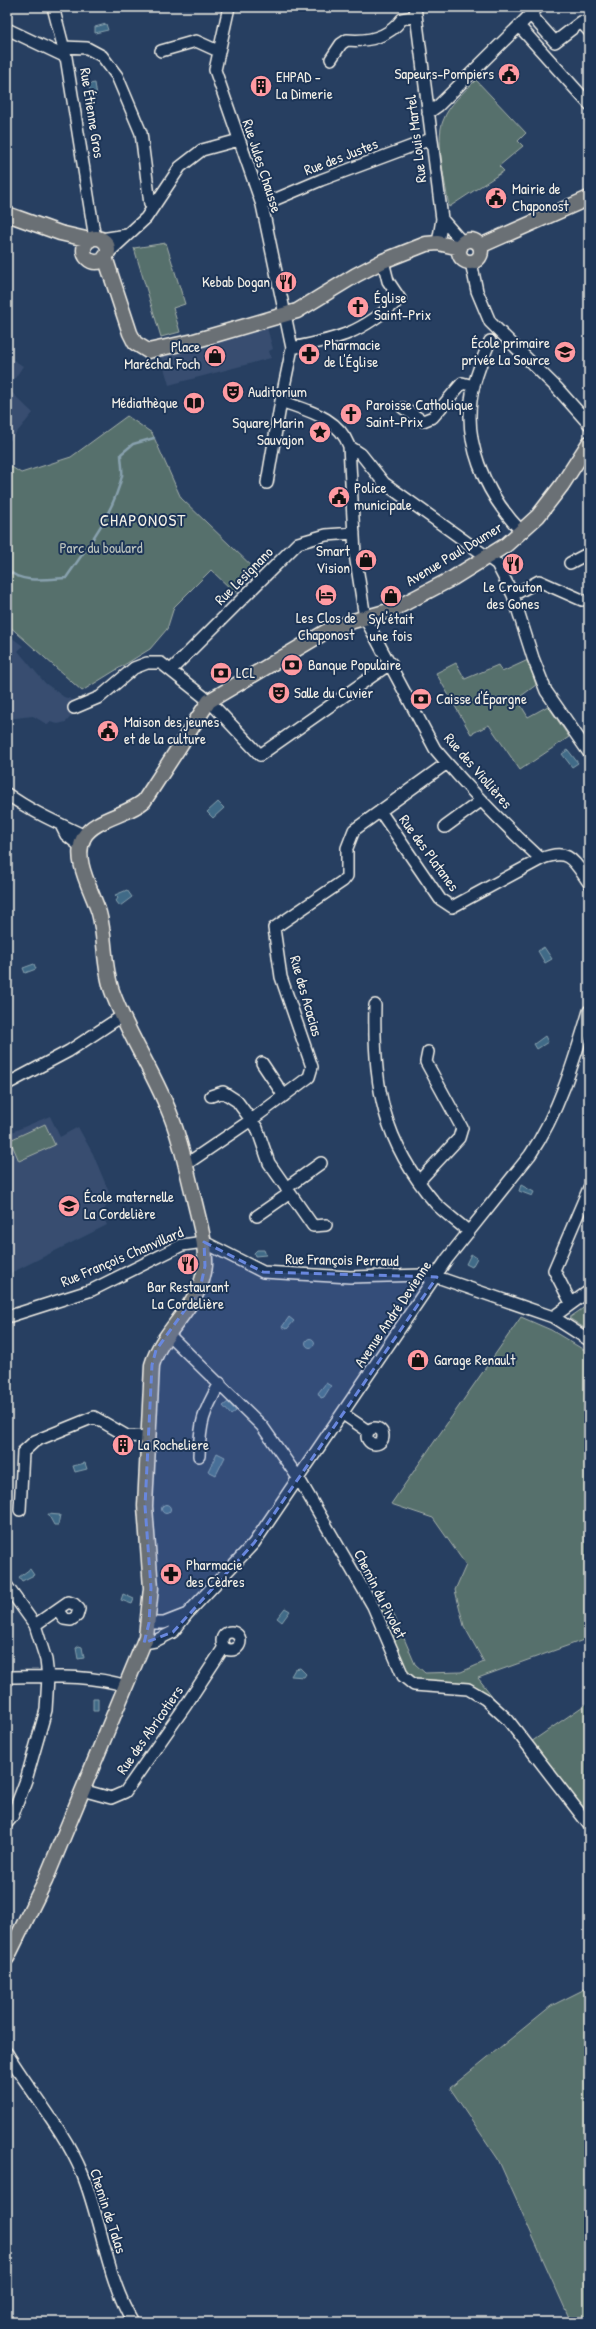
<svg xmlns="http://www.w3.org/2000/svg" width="596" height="2329" font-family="'Patrick Hand',sans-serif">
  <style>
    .built { fill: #374d70 }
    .green { fill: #566f6c; stroke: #a5b0aa }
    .water { fill: #406b87; stroke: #88a1ae }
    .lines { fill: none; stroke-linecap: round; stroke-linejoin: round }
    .stream { stroke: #88a1ae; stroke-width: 2.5 }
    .minor-casing { stroke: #f4f1e8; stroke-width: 14 }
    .major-casing { stroke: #f4f1e8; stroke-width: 17 }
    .minor { stroke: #1d3557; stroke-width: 11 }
    .major { stroke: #6b6f75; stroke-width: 14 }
    .marked { fill: #6887de; fill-opacity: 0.2; stroke: #6887de; stroke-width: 3; stroke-dasharray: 8 5; stroke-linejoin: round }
    .labels { text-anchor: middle; stroke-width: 4; stroke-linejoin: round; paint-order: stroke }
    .poi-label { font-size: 15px; fill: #f4f1e8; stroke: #1d3557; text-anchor: start }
    .street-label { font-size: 15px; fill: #f4f1e8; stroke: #1d3557 }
    .park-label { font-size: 15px; fill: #bdc4bd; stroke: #1d3557 }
    .quarter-label { font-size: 17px; letter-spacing: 1px; fill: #f4f1e8; stroke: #1d3557 }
  </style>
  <rect width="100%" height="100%" fill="#273f61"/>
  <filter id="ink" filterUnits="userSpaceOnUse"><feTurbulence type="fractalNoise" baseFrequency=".025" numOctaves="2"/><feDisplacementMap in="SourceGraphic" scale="8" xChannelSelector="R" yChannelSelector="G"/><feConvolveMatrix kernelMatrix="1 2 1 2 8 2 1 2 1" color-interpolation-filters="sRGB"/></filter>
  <g filter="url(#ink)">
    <!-- built -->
    <path class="built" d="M266,324L273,349L269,351L271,358L169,385L160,354Z
      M7,356L23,366L8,389L33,413L7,444Z
      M7,634L23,646L18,651L45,683L64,697L74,700L75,712L66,722L58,724L50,722L48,725L33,716L7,719Z
      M50,1116L60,1137L78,1127L93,1154L111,1197L102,1214L107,1225L7,1275V1134Z"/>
    <!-- green -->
    <path class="green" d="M476,80L526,133L518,141L523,146L499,166L504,171L449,207C446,187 435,139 443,121C449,104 464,92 476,80Z
      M166,243L185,304L173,308L180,332L161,337L134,248Z
      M127,416L152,433L181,498L257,571L235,593L211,570L174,607L167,629L150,649L82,691L7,624V464L21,473L71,457Z
      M528,660L536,685L517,699L528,717L548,706L569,737L520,770L489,725L471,734L436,673L456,663L465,679L498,665L502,672Z
      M45,1124L55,1145L19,1161L10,1140Z
      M589,1304V1331L569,1318Z
      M521,1317L551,1330L589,1353V1638L478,1678L504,1711L468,1689L414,1685L403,1676L373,1606L391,1608L415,1664L425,1673L461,1672L484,1662L464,1626L455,1590L466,1565L433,1518L391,1504Z
      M589,1702V1816L531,1742Z
      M589,1987V2322H571L498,2159L450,2088L551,2006Z"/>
    <!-- water -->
    <path class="water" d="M106,24L108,30L95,33V27Z
      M95,83L97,96L90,97L89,84Z
      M568,750L578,763L572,767L562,754Z
      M218,802L224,808L213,818L207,812Z
      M127,890L132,897L120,906L116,901L118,898L115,895Z
      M544,947L552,959L545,963L538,951Z
      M34,964L36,969L25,973L23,968Z
      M545,1036L548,1042L537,1049L534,1044Z
      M521,1185L534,1192L532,1196L519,1191Z
      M257,1250H264L266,1255L255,1256L254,1253Z
      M471,1254L477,1258L472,1267L466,1264Z
      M289,1317L294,1321L287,1329L282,1327Z
      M305.5 1343a4.5 4.5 0 1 1 9 0a4.5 4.5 0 1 1-9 0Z
      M326,1383L331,1386L324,1397L321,1398L318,1393Z
      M228,1402L236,1411L231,1415L223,1406Z
      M217,1453L225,1457L216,1475L208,1471Z
      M85,1463L87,1469L75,1472L73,1466Z
      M161.5 1509a4.5 4.5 0 1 1 9 0a4.5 4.5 0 1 1-9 0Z
      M48,1514L60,1515L58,1525H54Z
      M30,1569L34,1575L22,1581L19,1577Z
      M123,1594L134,1599L132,1604L121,1600Z
      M285,1608L290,1611L282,1622L277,1618Z
      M79,1646L82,1647L84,1658L78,1659L76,1648Z
      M300,1668L306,1674L304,1677L291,1676L295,1669Z
      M93,1698H98V1711H93Z"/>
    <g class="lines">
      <!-- stream -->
      <path class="stream" d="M7,569C20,584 48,579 66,578C88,546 113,514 122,476C123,469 121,461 121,454L133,444L154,438"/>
      <!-- minor casing -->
      <g class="minor-casing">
        <path id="minor" d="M53,7L66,57L95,239
          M229,7L215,70L262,205L292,348L281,401C308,411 338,417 349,446L355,554L365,618L435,749C468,788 504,825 541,859C570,847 574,862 589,883
          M415,7L442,219L438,243
          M531,15L555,42L581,22L589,31
          M519,26L589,104
          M7,29L66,57
          M63,47L87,48L102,56L117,76L141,133L150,204L154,206
          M161,51L196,41L218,51
          M331,59L341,44L347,40C368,42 389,37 402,19L416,16
          M428,113L438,106L538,7
          M262,205L321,180L431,139
          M442,219L463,243
          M101,239L127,235
          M107,254L146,218L180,167L202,150L239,140
          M471,262L477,291L490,322L557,388L589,424
          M490,341C484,355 478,370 474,385C460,439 485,494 522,532
          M292,348C342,338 360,333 400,299L388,281L383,261
          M403,408L423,421L433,417L462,383L474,386
          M349,446L361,454L384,483L497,564L513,595L533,658L546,691L589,753
          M267,483L281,401
          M570,563L589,553
          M513,595L539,581L582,600
          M171,670L298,543L326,535L354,533
          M74,708L100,697L134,668L147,663H161L209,701L260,755L391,663
          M7,794C32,812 58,823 85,836
          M380,811L440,899L452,907L541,859
          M61,825L66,835L80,846
          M445,827L482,800
          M375,1005C373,1085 382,1141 436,1204C446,1214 458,1222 469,1232
          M262,1063L284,1096
          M7,1084L69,1051L122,1016
          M211,1096L223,1092L237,1101L257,1128L269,1163L313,1226L326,1225
          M185,1165L254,1118L309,1077L312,1067L281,977L274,928L343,881L347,876V848L354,830L447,763
          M419,1181L459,1138L462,1128L426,1062L428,1052
          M286,1188L321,1163
          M257,1216L290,1193
          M571,1303L554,1270L589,1188
          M7,1317L92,1290L182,1245L204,1242L263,1272L350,1277L424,1275L437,1277L553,1317L589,1340
          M553,1317L589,1291
          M168,1334L262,1426L299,1479L373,1606L403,1676L414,1685L468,1689L485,1699L508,1720L589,1825
          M343,1414L368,1431
          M367 1436a8 8 0 1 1 16 0a8 8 0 1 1-16 0Z
          M199,1456C200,1422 203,1413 220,1383
          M20,1510L23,1452L35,1441L94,1417L127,1436L148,1437
          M7,1586L35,1625L46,1660L48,1677L46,1710L26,1780L12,1817L7,1823
          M149,1623H164L187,1614
          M35,1625L68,1602L74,1604L79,1609L77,1616L71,1620L64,1619L57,1610
          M222 1641a9 9 0 1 1 18 0a9 9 0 1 1-18 0Z
          M144,1643L155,1641L173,1632L187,1614L254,1543L447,1259L530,1155C559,1112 574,1061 589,1011
          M7,1677C46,1677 89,1674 126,1686
          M82,1790L111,1798L125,1792L186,1705L224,1647
          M7,2053C31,2093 64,2130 82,2173C102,2222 106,2277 133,2322"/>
      </g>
      <!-- major casing -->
      <g class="major-casing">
        <path id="major" d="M7,214L60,233L90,240
          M84 250a12 12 0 1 1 24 0a12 12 0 1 1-24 0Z
          M459 251a11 11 0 1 1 22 0a11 11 0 1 1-22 0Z
          M480,246L589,198
          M105,257L130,333L135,343L148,351L194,341L297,311L356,275L383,261L426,244L438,243L460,248
          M7,1958L45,1881L146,1637L151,1588L145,1506L152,1365C163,1328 202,1305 205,1265C206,1242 199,1221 194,1199C187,1172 182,1145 172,1119C156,1075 128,1036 112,991C103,966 106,938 99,913C92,890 72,860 84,837C94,819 128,815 144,801L209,701L327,631L353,621L392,610L453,578L506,545L538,516L562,485L589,443"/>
      </g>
      <!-- minor -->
      <use href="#minor" class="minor"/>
      <!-- major -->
      <use href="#major" class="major"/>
    </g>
  </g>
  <!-- marked area -->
  <path class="marked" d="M204,1242L263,1272L437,1277L254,1543L173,1632L144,1643L149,1623L151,1588L145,1506L152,1365L156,1350L200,1289L205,1266Z"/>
  <!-- icons -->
  <defs>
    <g id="civic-disc" transform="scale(1.15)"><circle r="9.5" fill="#ff9aa2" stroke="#1d3557"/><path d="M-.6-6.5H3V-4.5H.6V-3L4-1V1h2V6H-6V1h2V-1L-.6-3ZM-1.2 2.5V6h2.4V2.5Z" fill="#111"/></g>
    <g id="building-disc" transform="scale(1.15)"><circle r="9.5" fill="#ff9aa2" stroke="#1d3557"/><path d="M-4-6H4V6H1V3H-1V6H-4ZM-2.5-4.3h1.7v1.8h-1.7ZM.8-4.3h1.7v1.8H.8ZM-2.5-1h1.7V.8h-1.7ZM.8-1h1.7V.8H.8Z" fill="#111"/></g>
    <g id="restaurant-disc" transform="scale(1.15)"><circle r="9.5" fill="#ff9aa2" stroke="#1d3557"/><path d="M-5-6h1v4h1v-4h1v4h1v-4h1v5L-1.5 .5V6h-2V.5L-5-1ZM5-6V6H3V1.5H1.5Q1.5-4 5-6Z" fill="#111"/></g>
    <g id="church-disc" transform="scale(1.15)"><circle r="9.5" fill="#ff9aa2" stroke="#1d3557"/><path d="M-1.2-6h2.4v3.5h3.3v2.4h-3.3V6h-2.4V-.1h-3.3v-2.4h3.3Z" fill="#111"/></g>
    <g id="school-disc" transform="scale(1.15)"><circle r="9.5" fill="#ff9aa2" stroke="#1d3557"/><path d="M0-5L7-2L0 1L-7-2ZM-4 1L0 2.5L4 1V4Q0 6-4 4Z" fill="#111"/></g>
    <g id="pharmacy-disc" transform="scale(1.15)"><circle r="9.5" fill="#ff9aa2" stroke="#1d3557"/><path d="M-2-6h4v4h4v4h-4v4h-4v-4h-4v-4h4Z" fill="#111"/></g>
    <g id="shop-disc" transform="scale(1.15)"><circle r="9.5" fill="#ff9aa2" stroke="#1d3557"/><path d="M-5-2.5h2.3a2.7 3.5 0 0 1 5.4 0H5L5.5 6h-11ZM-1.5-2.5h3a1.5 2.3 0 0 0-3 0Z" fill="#111"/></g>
    <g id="theatre-disc" transform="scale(1.15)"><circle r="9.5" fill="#ff9aa2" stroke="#1d3557"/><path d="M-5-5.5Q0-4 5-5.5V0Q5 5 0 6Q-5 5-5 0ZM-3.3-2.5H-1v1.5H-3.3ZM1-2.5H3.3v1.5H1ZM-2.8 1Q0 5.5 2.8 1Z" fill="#111"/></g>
    <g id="library-disc" transform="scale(1.15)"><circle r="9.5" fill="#ff9aa2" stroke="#1d3557"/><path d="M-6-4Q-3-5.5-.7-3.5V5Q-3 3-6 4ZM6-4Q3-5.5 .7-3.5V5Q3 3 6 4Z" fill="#111"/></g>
    <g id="sight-disc" transform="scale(1.15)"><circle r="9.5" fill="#ff9aa2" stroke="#1d3557"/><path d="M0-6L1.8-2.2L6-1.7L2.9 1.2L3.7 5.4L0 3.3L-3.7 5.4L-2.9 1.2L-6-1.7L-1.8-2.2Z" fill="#111"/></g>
    <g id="hotel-disc" transform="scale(1.15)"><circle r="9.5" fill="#ff9aa2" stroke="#1d3557"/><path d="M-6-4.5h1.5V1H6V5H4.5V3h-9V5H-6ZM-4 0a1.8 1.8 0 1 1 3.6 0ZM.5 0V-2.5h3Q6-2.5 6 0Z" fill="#111"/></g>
    <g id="bank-disc" transform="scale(1.15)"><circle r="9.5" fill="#ff9aa2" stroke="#1d3557"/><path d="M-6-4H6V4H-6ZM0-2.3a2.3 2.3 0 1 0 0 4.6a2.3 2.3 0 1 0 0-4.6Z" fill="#111"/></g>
  </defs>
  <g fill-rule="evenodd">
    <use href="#civic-disc" x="509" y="74"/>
    <use href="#building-disc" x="261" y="86"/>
    <use href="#civic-disc" x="496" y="198"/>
    <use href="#restaurant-disc" x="286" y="282"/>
    <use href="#church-disc" x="358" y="307"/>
    <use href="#school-disc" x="565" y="352"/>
    <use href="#pharmacy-disc" x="309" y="354"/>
    <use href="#shop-disc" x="215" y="356"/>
    <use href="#theatre-disc" x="233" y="392"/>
    <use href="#library-disc" x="194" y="403"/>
    <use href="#church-disc" x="351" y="414"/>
    <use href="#sight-disc" x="320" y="432"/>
    <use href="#civic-disc" x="339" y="497"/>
    <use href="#shop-disc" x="366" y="560"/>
    <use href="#restaurant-disc" x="513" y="564"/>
    <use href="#hotel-disc" x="326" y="595"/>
    <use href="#shop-disc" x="391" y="596"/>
    <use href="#bank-disc" x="292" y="665"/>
    <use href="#bank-disc" x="221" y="673"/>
    <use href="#theatre-disc" x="279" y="693"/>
    <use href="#bank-disc" x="421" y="699"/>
    <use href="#civic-disc" x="108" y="731"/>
    <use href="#school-disc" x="69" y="1206"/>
    <use href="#restaurant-disc" x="188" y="1264"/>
    <use href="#shop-disc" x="418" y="1360"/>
    <use href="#building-disc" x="123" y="1445"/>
    <use href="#pharmacy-disc" x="171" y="1574"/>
  </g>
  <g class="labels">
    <!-- poi labels -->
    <g class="poi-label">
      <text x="494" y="79" text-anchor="end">Sapeurs-Pompiers</text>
      <text x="276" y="82">EHPAD -<tspan x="276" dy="17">La Dimerie</tspan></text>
      <text x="512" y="194">Mairie de<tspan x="512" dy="17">Chaponost</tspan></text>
      <text x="270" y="287" text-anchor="end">Kebab Dogan</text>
      <text x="374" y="303">Église<tspan x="374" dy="17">Saint-Prix</tspan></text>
      <text x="550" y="348" text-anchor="end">École primaire<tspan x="550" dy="17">privée La Source</tspan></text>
      <text x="324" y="350">Pharmacie<tspan x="324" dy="17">de l'Église</tspan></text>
      <text x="200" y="352" text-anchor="end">Place<tspan x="200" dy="17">Maréchal Foch</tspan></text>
      <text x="248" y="397">Auditorium</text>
      <text x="178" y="408" text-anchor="end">Médiathèque</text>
      <text x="366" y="410">Paroisse Catholique<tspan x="366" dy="17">Saint-Prix</tspan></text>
      <text x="304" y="428" text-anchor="end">Square Marin<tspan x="304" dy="17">Sauvajon</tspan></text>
      <text x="354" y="493">Police<tspan x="354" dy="17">municipale</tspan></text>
      <text x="350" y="556" text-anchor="end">Smart<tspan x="350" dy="17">Vision</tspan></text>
      <text x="513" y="592" text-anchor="middle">Le Crouton<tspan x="513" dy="17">des Gones</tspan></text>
      <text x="326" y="623" text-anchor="middle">Les Clos de<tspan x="326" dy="17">Chaponost</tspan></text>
      <text x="391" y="624" text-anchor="middle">Syl'était<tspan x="391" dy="17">une fois</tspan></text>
      <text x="308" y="670">Banque Populaire</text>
      <text x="236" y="678">LCL</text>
      <text x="294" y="698">Salle du Cuvier</text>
      <text x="436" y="704">Caisse d'Épargne</text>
      <text x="124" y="727">Maison des jeunes<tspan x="124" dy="17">et de la culture</tspan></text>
      <text x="84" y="1202">École maternelle<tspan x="84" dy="17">La Cordelière</tspan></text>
      <text x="188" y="1292" text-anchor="middle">Bar Restaurant<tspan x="188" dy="17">La Cordelière</tspan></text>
      <text x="434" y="1365">Garage Renault</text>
      <text x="138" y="1450">La Rocheliere</text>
      <text x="186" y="1570">Pharmacie<tspan x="186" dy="17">des Cèdres</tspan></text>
    </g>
    <!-- street labels -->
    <g class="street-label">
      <text transform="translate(92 113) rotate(81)" y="5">Rue Étienne Gros</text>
      <text transform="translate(416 139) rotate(-97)" y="5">Rue Louis Martel</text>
      <text transform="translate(341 157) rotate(-21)" y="5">Rue des Justes</text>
      <text transform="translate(262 166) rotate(72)" y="5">Rue Jules Chausse</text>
      <text transform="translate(454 554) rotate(-31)" y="5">Avenue Paul Doumer</text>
      <text transform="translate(244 576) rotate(-45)" y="5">Rue Lesignano</text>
      <text transform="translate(478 771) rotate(49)" y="5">Rue des Viollières</text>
      <text transform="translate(429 853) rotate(54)" y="5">Rue des Platanes</text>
      <text transform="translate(306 996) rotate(74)" y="5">Rue des Acacias</text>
      <text transform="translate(122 1257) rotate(-23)" y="5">Rue François Chanvillard</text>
      <text transform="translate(342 1260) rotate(1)" y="5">Rue François Perraud</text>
      <text transform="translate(393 1314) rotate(-56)" y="5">Avenue André Devienne</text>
      <text transform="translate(380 1594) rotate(63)" y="5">Chemin du Pivolet</text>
      <text transform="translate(150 1730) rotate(-55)" y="5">Rue des Abricotiers</text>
      <text transform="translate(108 2211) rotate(72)" y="5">Chemin de Talas</text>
    </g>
    <!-- park labels -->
    <g class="park-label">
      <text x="101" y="553">Parc du boulard</text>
    </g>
    <!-- quarter labels -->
    <g class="quarter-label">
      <text x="143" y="526">CHAPONOST</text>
    </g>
  </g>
  <!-- margin -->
  <rect width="596" height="2329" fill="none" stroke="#1d3557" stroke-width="24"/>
  <rect x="12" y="12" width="572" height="2305" fill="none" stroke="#f4f1e8" stroke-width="1.5" filter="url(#ink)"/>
</svg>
